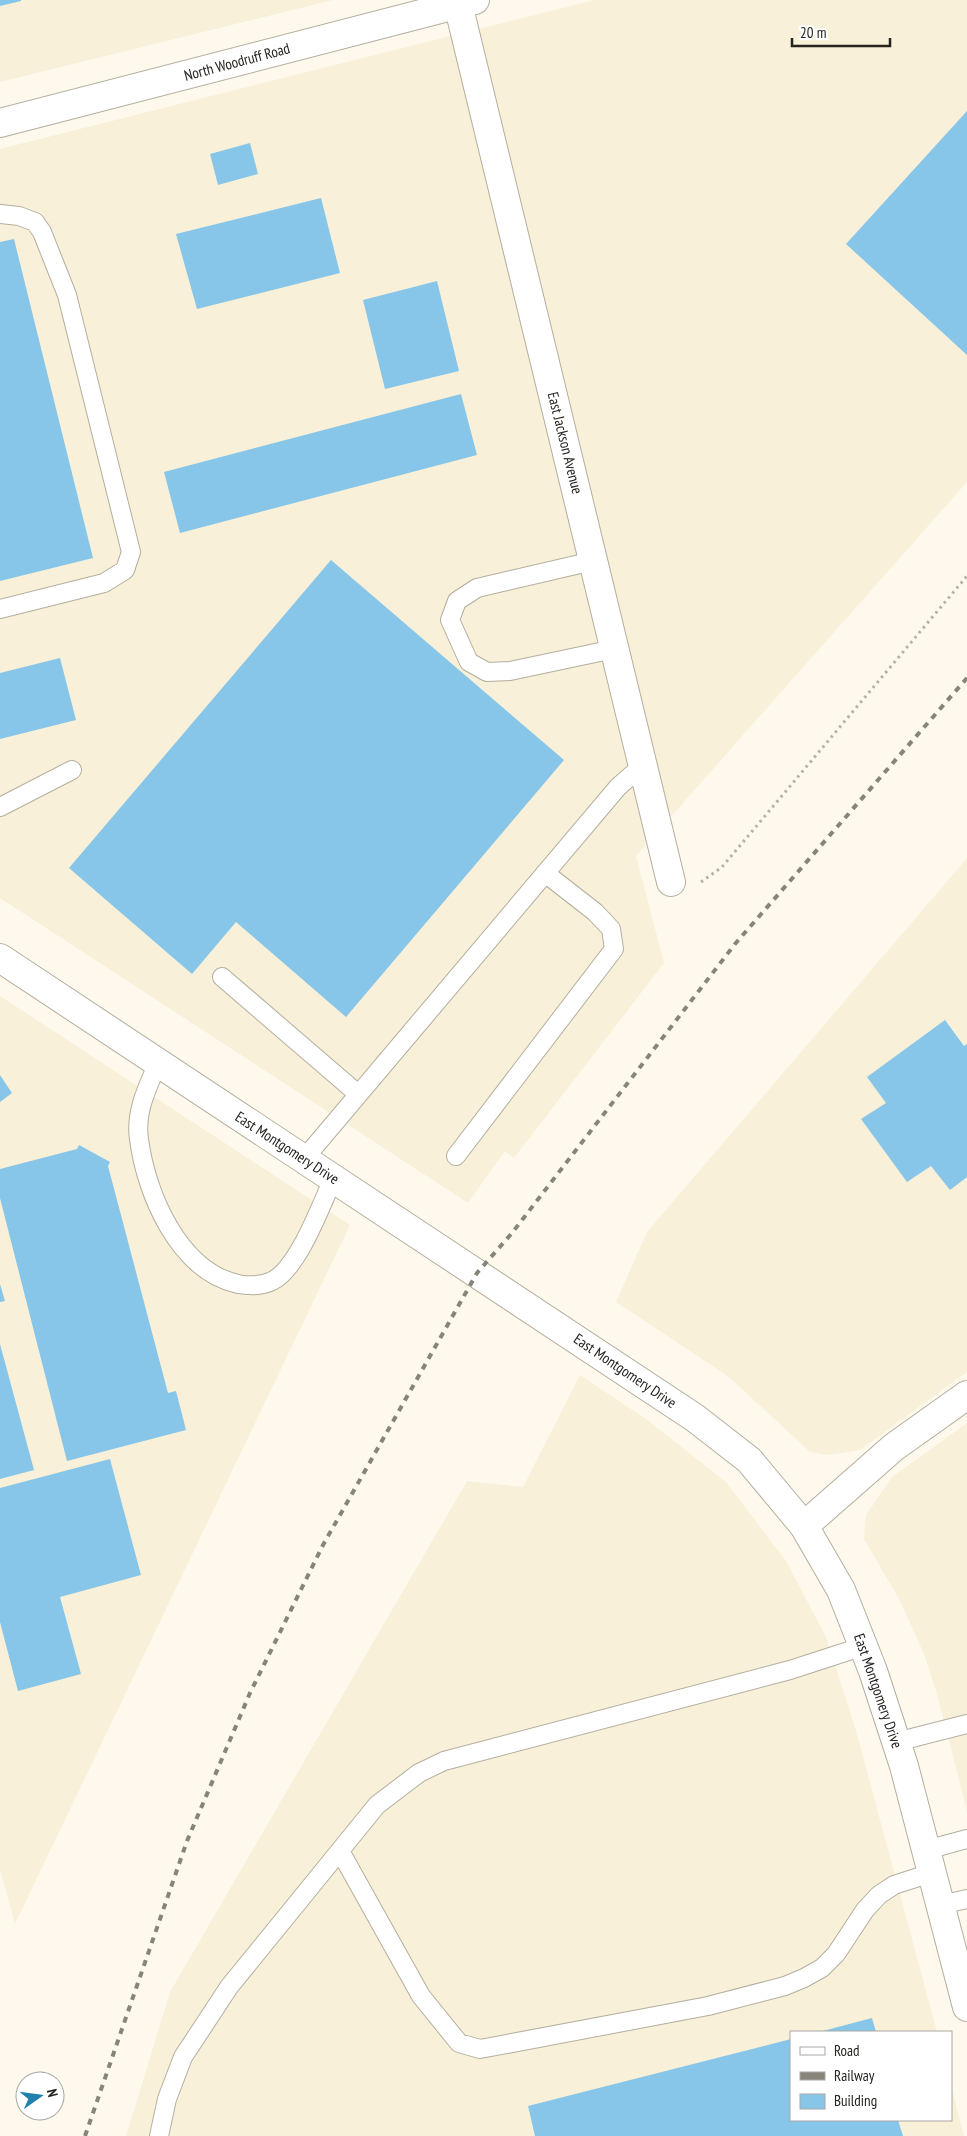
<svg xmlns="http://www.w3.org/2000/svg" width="967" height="2136" font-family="'PT Sans Narrow',sans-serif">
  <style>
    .built { fill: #f8f0d8 }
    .building { fill: #87c6e8 }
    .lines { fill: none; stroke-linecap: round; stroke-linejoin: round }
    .service-casing { stroke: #b3ae9e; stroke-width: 20 }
    .minor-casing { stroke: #b3ae9e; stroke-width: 30 }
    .secondary-casing { stroke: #b3ae9e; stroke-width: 30 }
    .path { stroke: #b6b2a8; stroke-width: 3; stroke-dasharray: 2.5 4; stroke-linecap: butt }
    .service { stroke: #fff; stroke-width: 18 }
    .minor { stroke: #fff; stroke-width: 28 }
    .secondary { stroke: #fff; stroke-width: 28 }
    .rail { stroke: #87847a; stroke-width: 4; stroke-dasharray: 6 6; stroke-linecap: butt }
    .labels { text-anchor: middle; stroke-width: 4; stroke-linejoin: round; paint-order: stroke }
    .street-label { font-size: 15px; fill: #25231d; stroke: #fff }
  </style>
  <rect width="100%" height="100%" fill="#fef9ec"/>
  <!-- built -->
  <path class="built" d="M0,0H333L0,82Z
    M594,0H967V482L636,856L664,963L514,1158L505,1151L468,1203L0,898V149Z
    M967,858V1372L860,1450L827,1455L810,1452L729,1377L616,1302L647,1232Z
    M0,996L350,1225L15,1924L0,1869Z
    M580,1375L646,1419L726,1482L786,1561L826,1637L857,1734L937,2032H791V2120H951V2085L964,2136H126L170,1992L467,1481L523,1487Z
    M967,1423V1811L937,1694L924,1654L899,1599L864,1539L866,1515L892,1477Z"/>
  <!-- building -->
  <path class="building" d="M0,0H21V1L0,6Z
    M967,111V355L846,244Z
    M250,143L258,174L218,185L210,154Z
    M321,198L340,273L197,309L176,234Z
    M14,239L93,558L0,581V242Z
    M437,281L459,371L385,389L363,300Z
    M461,394L477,455L180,533L164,472Z
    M331,560L564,760L346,1017L236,922L192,974L69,868Z
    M60,658L76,720L0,739V673Z
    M945,1020L964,1046L967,1044V1177L950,1190L931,1166L907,1182L861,1119L886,1103L867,1077Z
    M0,1075L12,1093L0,1102Z
    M79,1145L110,1162L108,1166L168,1393L176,1391L186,1430L67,1461L0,1198V1169L77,1149Z
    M0,1284L5,1301L0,1302Z
    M0,1344L34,1470L0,1479Z
    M110,1459L141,1575L60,1597L81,1674L18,1691L0,1622V1488Z
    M872,2018L876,2032H819Z
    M791,2039V2120H898L903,2136H535L528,2106Z"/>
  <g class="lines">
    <!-- service casing -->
    <g class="service-casing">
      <path id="service" d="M0,214L19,216L35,222L42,232L67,295L131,552L125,570L104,583L0,609
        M593,561L477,588L457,601L450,620L469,662L487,672L510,671L614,649
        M0,807L72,770
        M222,977L358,1094
        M158,1063C147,1088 135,1112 139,1139C146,1194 179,1271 238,1284C249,1286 262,1286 272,1281C298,1269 321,1205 333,1179
        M456,1156L614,949L611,929L595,912L545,873
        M304,1159L618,787L643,765
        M896,1742L967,1724
        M926,1850L967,1839
        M340,1851L421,1996L459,2043L480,2049L708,2006L785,1986L804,1978L822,1968L836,1954L865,1910L879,1895L894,1885L931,1873
        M940,1905L967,1899
        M159,2136L167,2099L183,2057L229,1987L377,1805L419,1773L444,1761L790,1670L864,1646"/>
    </g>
    <!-- minor casing -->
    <g class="minor-casing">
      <path id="minor" d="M458,4L671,882
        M0,123L475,0
        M804,1526L894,1447L967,1395"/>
    </g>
    <!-- secondary casing -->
    <g class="secondary-casing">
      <path id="secondary" d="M0,958L695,1418L749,1460L804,1526L841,1590L873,1671L904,1766L967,2007"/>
    </g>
    <!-- path -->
    <path class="path" d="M701,882L722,867L967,576"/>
    <!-- service -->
    <use href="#service" class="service"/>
    <!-- minor -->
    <use href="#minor" class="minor"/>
    <!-- secondary -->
    <use href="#secondary" class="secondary"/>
    <!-- rail -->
    <path class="rail" d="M85,2136L187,1841L250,1693L323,1545L477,1273L512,1233L735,944L967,678"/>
  </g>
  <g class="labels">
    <!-- street labels -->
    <g class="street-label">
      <text transform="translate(237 62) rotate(-15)" y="5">North Woodruff Road</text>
      <text transform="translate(565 443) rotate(76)" y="5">East Jackson Avenue</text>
      <text transform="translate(287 1148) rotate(33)" y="5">East Montgomery Drive</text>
      <text transform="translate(625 1371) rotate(34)" y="5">East Montgomery Drive</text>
      <text transform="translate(878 1691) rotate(71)" y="5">East Montgomery Drive</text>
    </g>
  </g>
  <!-- legend -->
  <rect x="790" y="2031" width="162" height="90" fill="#ffffff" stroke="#a8a7a5"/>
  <rect x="800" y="2047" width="25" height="8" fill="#ffffff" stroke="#a8a7a5"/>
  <text x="834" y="2056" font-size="15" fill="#25231d">Road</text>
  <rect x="800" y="2072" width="25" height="8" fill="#87847a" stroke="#a8a7a5"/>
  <text x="834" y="2081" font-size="15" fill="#25231d">Railway</text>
  <rect x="800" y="2094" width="25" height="15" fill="#87c6e8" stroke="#a8a7a5"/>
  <text x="834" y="2106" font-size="15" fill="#25231d">Building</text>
  <!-- north arrow -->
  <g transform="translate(40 2096) rotate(76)"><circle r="24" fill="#ffffff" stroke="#a8a7a5"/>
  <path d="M0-4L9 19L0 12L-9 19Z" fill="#1f81ac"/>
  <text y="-8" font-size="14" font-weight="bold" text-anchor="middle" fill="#25231d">N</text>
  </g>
  <!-- scale -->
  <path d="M792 38v8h98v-8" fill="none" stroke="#25231d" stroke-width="2.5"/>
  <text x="800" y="38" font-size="15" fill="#25231d" stroke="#ffffff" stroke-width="4" paint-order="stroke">20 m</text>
</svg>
